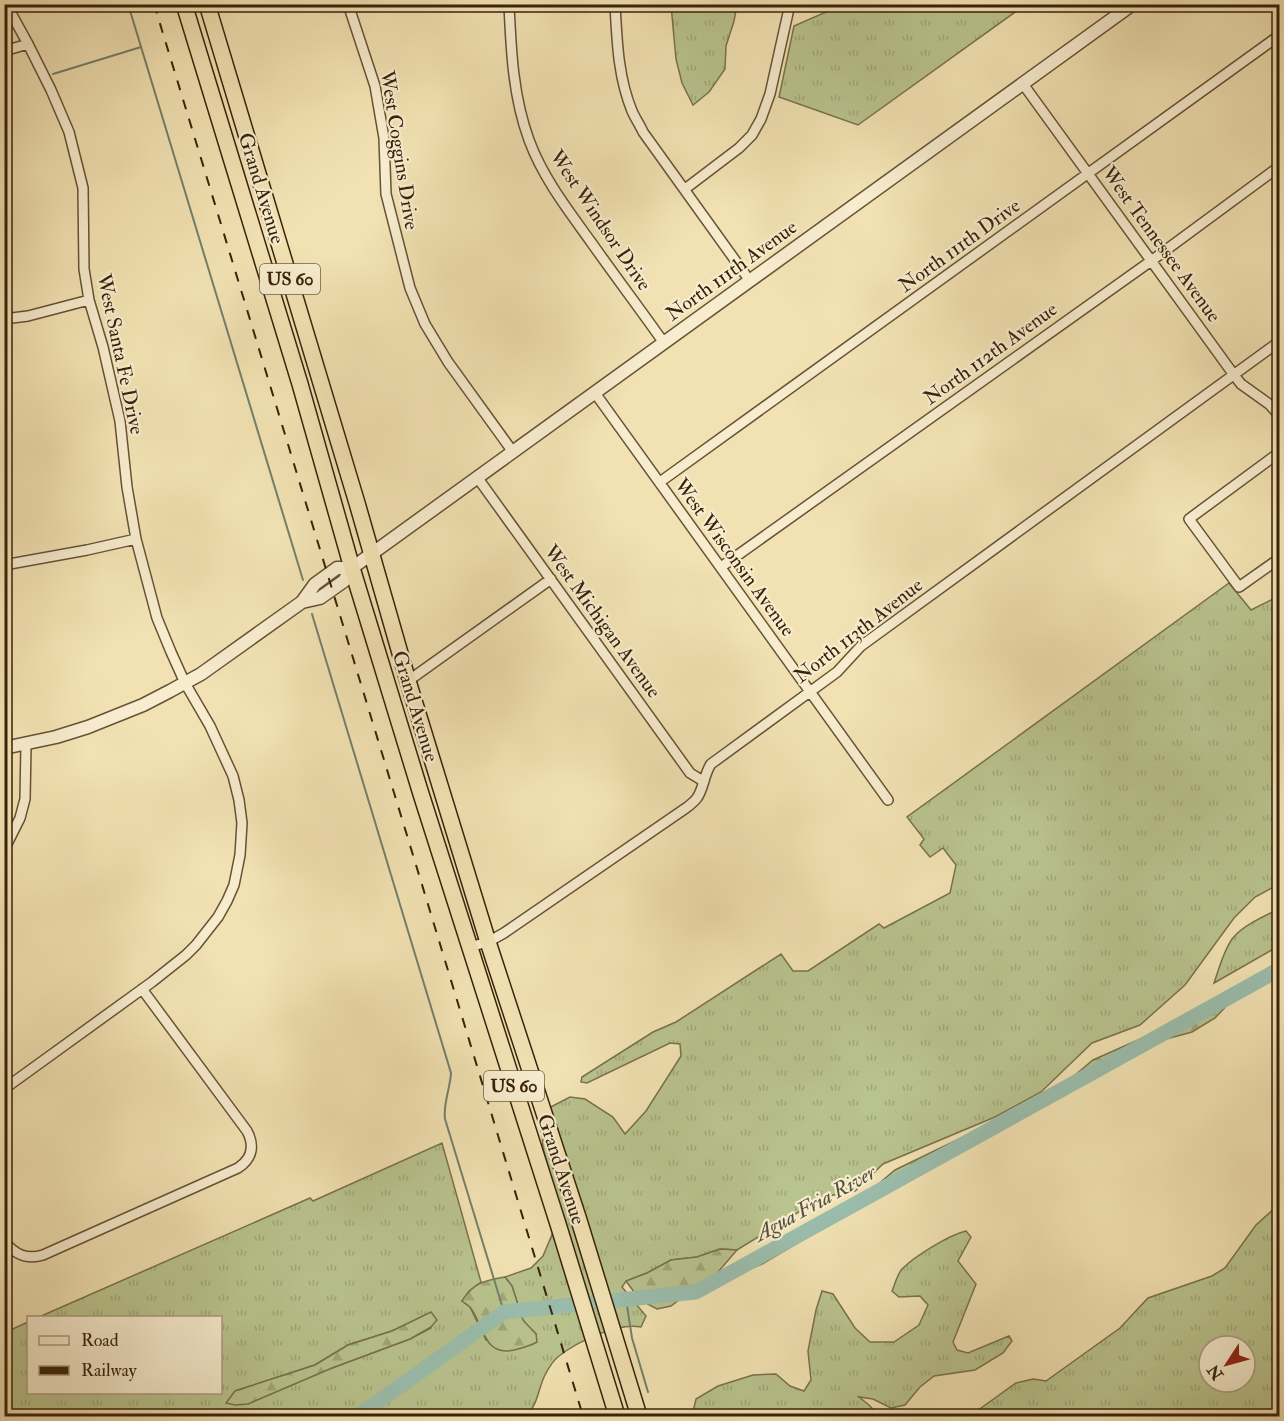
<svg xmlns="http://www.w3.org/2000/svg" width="1284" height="1421" font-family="'IM FELL Double Pica',serif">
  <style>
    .grass { fill: url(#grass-tufts); stroke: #78724c; stroke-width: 1.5; fill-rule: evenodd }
    .forest { fill: url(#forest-firs); stroke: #78724c; stroke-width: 1.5 }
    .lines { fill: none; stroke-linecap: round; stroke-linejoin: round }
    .stream { stroke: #73806c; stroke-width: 2 }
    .river { stroke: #9bbead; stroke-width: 15 }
    .minor-casing { stroke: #665235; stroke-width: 12 }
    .tertiary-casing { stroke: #665235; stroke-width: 15 }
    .trunk-casing { stroke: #38220b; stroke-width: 18 }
    .minor { stroke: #f7ecce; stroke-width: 9 }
    .tertiary { stroke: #f7ecce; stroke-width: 12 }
    .trunk { stroke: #f2e2b3; stroke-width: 15 }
    .rail { stroke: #38220b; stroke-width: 2; stroke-dasharray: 10 10; stroke-linecap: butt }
    .labels { text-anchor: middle; stroke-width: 4.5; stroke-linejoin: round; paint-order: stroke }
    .shield { fill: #f7ecce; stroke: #715f46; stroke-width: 1.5 }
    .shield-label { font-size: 18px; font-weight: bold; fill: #38220b }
    .street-label { font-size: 20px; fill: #38220b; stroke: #f7ecce }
    .water-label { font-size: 21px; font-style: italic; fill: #56513c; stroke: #f7ecce }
  </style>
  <defs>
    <pattern id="grass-tufts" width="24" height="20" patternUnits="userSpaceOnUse" patternTransform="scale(1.5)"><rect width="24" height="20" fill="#b9c38e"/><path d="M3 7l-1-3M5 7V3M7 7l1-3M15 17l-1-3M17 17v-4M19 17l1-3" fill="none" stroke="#a0a779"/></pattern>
    <pattern id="forest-firs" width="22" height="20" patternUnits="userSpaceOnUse" patternTransform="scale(1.5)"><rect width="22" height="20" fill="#b9c38e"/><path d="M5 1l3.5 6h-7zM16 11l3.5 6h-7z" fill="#a0a779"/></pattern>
  </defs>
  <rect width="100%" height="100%" fill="#f2e2b3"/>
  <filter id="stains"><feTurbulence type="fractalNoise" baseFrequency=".00333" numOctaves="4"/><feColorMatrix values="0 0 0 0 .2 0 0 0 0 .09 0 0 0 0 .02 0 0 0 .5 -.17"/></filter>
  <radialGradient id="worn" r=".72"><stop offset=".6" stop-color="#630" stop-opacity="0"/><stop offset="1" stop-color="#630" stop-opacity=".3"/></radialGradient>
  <!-- grass -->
  <path class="grass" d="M671,5H737L734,21L726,46L725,69L709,92L693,105L682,83L676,59Z
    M842,5V4L1025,5L858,125L779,97L794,26Z
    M1229,583L1251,610L1279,596V884L1255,897L1234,918L1185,985L1140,1025L1092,1043L1041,1092L995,1117L883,1164L855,1191L823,1197L737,1250L720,1249L697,1257L671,1260L647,1273L626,1281L622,1287L646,1316L641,1327C618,1322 577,1342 559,1356C554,1360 548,1369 545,1375C538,1389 538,1405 526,1416H5L4,1333L28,1322V1392H220V1318L39,1317L310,1198L313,1201L442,1143L481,1282L469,1291L462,1301L470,1307L486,1340L536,1334L523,1321L512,1286L505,1277L531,1268L543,1256L561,1213L543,1149L541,1112L570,1097L585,1099L613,1117L625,1134L646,1111L681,1056L680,1044L670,1043L587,1083L581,1082L582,1077L653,1032L676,1022L781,954L793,971H808L879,924L884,928L950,893L956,865L943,848L930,857L920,845L924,839L907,817ZM431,1313V1328L410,1339L332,1368L235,1391L315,1365L348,1345L392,1331Z
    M1279,909V946L1214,983C1219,969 1223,952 1232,939C1242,926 1264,916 1279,909Z
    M1279,1204V1416H970L1016,1383L1033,1379L1046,1381L1120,1328L1148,1298L1212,1276L1225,1268L1256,1225ZM1209,1346H1245V1382H1209Z
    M966,1231L971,1237L958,1261L976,1284L953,1342L957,1350L968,1353L1009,1336L1012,1341L1003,1353L975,1370L934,1376L920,1387L905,1405L891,1408L873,1399L859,1397L869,1405L879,1416H692L696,1399L718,1386L753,1375L776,1374L790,1386L804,1391L811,1380L808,1351L816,1310L822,1291L833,1294L855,1328L870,1342H894L919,1325L928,1305L920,1296L899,1297L892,1291C895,1284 897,1275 902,1269C915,1256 949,1235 966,1231Z"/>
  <!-- forest -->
  <path class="forest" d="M1279,962V970L1233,999L1215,1018L1192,1032L1155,1042L1125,1059L1090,1071L1049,1097L1093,1060L1156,1032Z
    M990,1124L978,1137L903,1176L865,1203L762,1264L721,1281L740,1265L780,1244L833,1210L863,1197L895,1170Z
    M720,1249L737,1250L712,1279L688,1293L671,1306L657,1309L640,1300L626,1281L647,1273L671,1260L697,1257Z
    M505,1277L512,1286L523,1320L536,1334L537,1342C530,1346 522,1348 514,1350C483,1357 484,1325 470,1307C468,1305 465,1303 462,1301C474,1282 484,1281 505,1277Z
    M431,1312L437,1320L431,1327L410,1339L332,1368L248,1404L235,1405L226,1403L235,1391L315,1365L348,1345L392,1331Z"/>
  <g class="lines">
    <!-- stream -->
    <path class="stream" d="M128,4L303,580
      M53,74L141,47
      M312,614L451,1073C450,1089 443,1104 445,1119L504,1312
      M626,1299L632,1338L648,1392"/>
    <!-- river -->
    <path class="river" d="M358,1416L504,1312L696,1292L1280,969"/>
    <!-- minor casing -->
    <g class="minor-casing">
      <path id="minor" d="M348,4L375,86L384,138L386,194L410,288L425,324L448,362L513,452
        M509,4C511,50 513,97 529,140C543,178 568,210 591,242C615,276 640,309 664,343
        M615,4C617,41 618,77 632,111C635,118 640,125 643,132L750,281
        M4,51L28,44
        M1023,84L1234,375L1241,384L1269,404L1280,416
        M685,189L739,148L752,135L761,119L770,94L790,4
        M4,319L28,316L89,300
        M595,393L888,800
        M1280,452L1189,519L1239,587L1280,558
        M477,477L690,773L703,781
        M660,482L1280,35
        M4,565L87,550L136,539
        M721,567L1151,261L1280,166
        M408,681L551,579
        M4,850L20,818L25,799L26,745
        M469,947L488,942L504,933L686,808C690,805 694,802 697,798C704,788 704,774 711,764L837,672L861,646L1280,341
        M4,1089L152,982L186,955L196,945L218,917L227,901L234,885L240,855L242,823L239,800L233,776L210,726L185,683L171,652L157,618L136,539L127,487L120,421L103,347L89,300L84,269L83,188L69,132L51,90L28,44L6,4
        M4,1241C15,1255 27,1260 43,1255L238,1168C252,1159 255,1146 247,1131L142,989"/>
    </g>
    <!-- tertiary casing -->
    <g class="tertiary-casing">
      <path id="tertiary" d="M302,602L320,598L344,581L352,568L1133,4
        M4,748L56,737L88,727L143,705L170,691L201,674L302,602L315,584L337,568H352"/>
    </g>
    <!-- trunk casing -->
    <g class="trunk-casing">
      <path id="trunk" d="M184,4L300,384L352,568L421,794L558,1224L617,1416
        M207,4L357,503L408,681L488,942L578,1217L639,1416"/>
    </g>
    <!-- minor -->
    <use href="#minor" class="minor"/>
    <!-- tertiary -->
    <use href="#tertiary" class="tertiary"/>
    <!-- trunk -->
    <use href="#trunk" class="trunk"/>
    <!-- rail -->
    <path class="rail" d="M154,4L430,911L583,1416"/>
  </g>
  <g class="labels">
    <!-- shield labels -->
    <g class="shield">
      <rect x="260" y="264" width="60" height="30" rx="4.5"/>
      <rect x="484" y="1071" width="60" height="30" rx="4.5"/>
    </g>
    <g class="shield-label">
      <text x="290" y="285">US 60</text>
      <text x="514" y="1092">US 60</text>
    </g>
    <!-- street labels -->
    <g class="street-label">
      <text transform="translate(400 150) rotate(81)" y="7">West Coggins Drive</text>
      <text transform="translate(262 188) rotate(73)" y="7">Grand Avenue</text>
      <text transform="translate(601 220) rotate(56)" y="7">West Windsor Drive</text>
      <text transform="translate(1162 244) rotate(54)" y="7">West Tennessee Avenue</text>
      <text transform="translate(959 245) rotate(-36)" y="7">North 111th Drive</text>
      <text transform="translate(731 270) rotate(-36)" y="7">North 111th Avenue</text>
      <text transform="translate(990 353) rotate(-36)" y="7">North 112th Avenue</text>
      <text transform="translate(121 354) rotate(78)" y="7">West Santa Fe Drive</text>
      <text transform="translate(735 557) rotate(54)" y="7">West Wisconsin Avenue</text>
      <text transform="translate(603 621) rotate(54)" y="7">West Michigan Avenue</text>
      <text transform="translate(858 630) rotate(-38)" y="7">North 113th Avenue</text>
      <text transform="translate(416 706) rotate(73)" y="7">Grand Avenue</text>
      <text transform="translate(562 1169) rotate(72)" y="7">Grand Avenue</text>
    </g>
    <!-- water labels -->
    <g class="water-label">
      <text transform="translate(815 1203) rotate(-29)" y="7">Agua Fria River</text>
    </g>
  </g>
  <!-- margin -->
  <rect width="1284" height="1421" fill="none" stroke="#f2e2b3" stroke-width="24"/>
  <rect x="6" y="6" width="1272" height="1409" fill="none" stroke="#38220b" stroke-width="3"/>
  <rect x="12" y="12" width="1260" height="1397" fill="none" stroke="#38220b" stroke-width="1.5"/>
  <!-- legend -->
  <rect x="27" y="1316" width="195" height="78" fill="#f7ecce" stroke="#ab9b80" stroke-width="1.5"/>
  <rect x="39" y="1336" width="30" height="9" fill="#f7ecce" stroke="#ab9b80" stroke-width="1.5"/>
  <text x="81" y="1346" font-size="18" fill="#38220b">Road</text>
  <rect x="39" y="1366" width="30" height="9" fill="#38220b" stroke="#ab9b80" stroke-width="1.5"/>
  <text x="81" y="1376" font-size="18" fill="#38220b">Railway</text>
  <!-- north arrow -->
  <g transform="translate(1227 1364) rotate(234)"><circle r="28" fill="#f7ecce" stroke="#ab9b80" stroke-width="1.5"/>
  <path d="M0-4.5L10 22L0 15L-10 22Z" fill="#8f2418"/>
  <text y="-9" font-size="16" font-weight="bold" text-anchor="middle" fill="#38220b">N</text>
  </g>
  <rect width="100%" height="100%" filter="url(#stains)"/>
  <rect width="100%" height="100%" fill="url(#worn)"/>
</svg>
